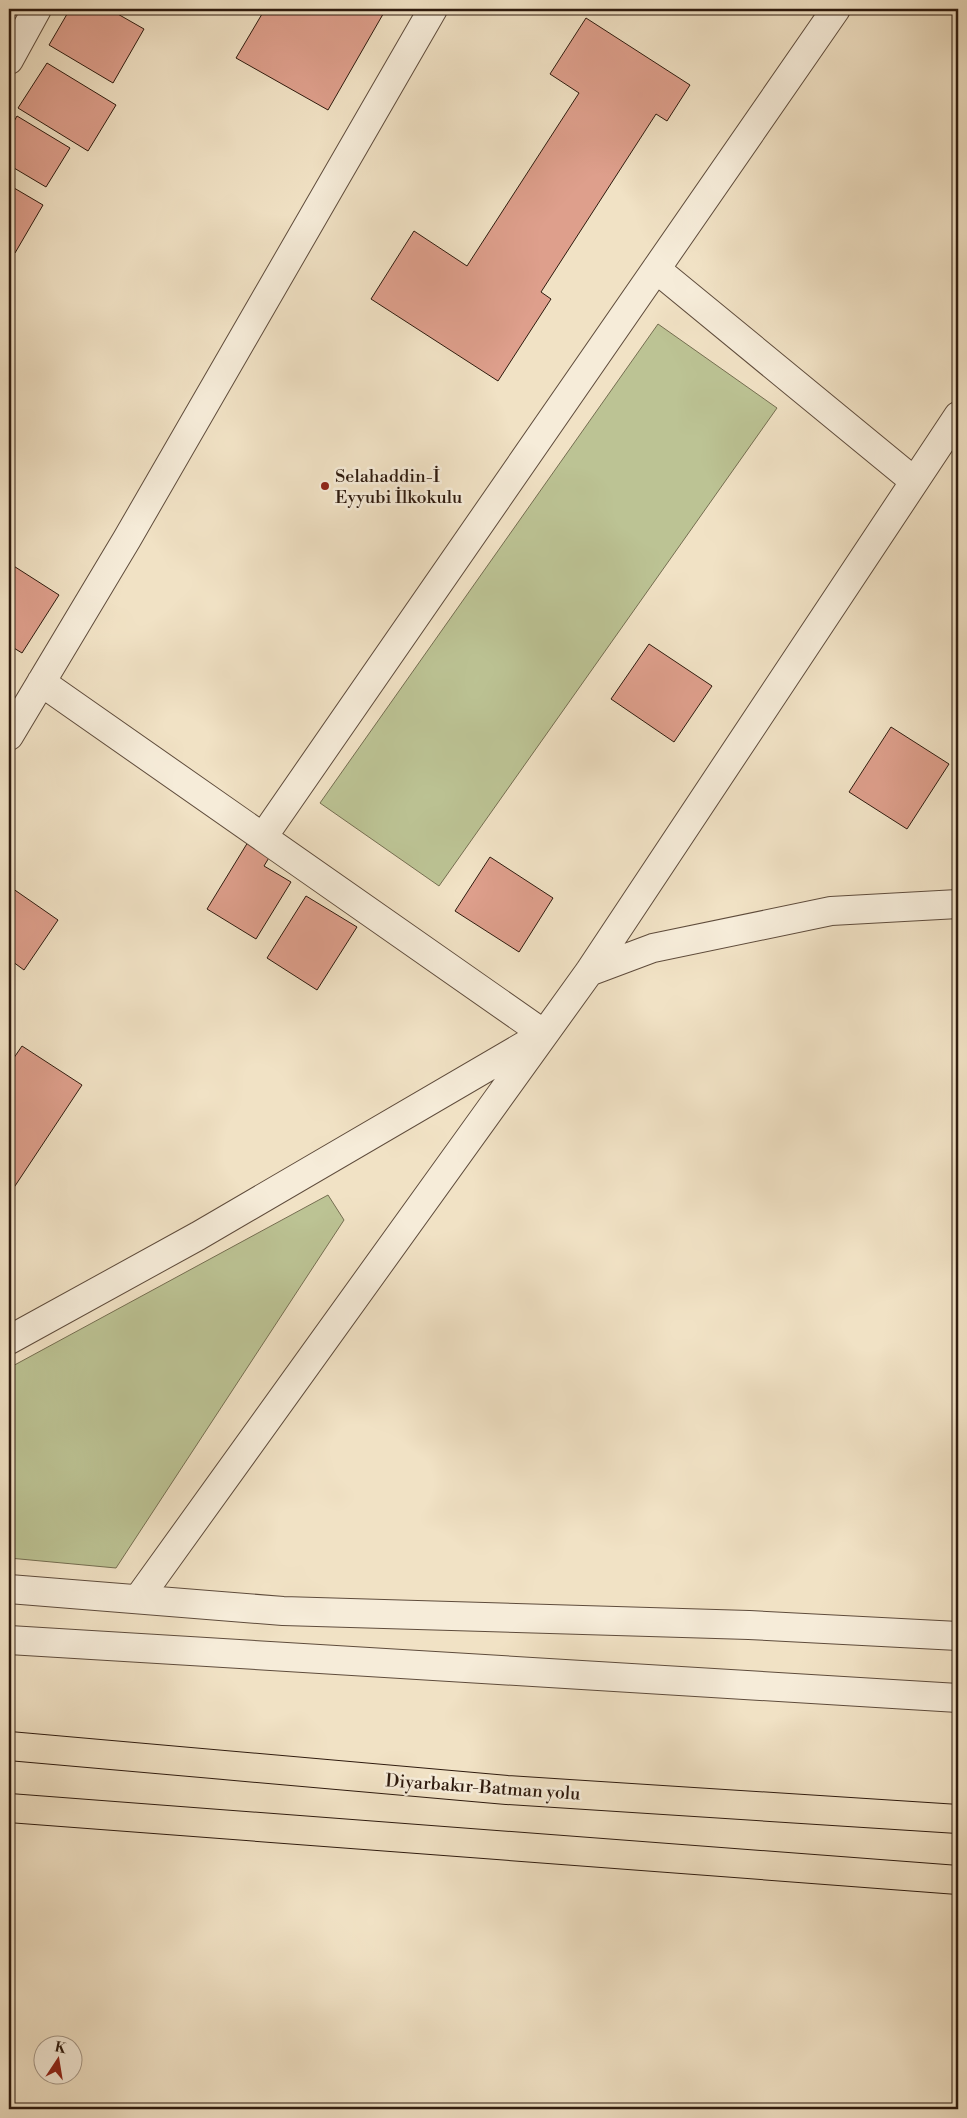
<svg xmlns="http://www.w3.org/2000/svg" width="967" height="2118" font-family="'Libre Bodoni',serif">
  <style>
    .green { fill: #bcc394; stroke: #756e51 }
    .building { fill: #de9f8c; stroke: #2e1a0e }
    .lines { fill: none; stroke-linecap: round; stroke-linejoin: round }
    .minor-casing { stroke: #5f4c3c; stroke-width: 30 }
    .tertiary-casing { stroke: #5f4c3c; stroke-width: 30 }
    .trunk-casing { stroke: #2e1a0e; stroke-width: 30 }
    .minor { stroke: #f6ecd9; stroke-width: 28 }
    .tertiary { stroke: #f6ecd9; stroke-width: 28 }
    .trunk { stroke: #f1e2c5; stroke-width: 28 }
    .poi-dot { fill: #8f2418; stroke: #f6ecd9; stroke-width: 2 }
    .labels { text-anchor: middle; stroke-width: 5; stroke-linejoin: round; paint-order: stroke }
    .poi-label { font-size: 18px; fill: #2e1a0e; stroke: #f6ecd9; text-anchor: start }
    .street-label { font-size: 18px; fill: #2e1a0e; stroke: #f6ecd9 }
  </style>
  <rect width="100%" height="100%" fill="#f1e2c5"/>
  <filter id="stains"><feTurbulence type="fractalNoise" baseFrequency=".004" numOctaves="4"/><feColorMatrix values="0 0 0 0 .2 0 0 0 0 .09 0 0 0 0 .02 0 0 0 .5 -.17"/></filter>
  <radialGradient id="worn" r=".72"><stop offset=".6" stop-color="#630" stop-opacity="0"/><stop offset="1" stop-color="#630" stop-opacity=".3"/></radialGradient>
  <!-- green -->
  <path class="green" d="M658,324L777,408L439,886L320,803Z
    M328,1195L344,1220L116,1568L9,1558V1368Z"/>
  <!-- building -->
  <path class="building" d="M70,9H109L144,29L113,83L49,45Z
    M265,9H386L328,110L236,58Z
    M586,18L690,85L667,121L656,114L541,292L551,299L498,381L371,299L414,231L467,266L579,93L550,74Z
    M47,63L116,105L88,151L18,108Z
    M17,116L70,148L46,187L9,165V130Z
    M9,185L43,205L15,253L9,249Z
    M9,563L59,595L22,653L9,645Z
    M649,644L712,686L674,742L611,699Z
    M891,727L949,764L907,829L849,792Z
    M248,842L270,856L264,866L291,882L256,939L207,909Z
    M490,857L553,898L519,952L455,911Z
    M9,886L58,920L24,970L9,959Z
    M306,896L357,927L317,990L267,958Z
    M22,1046L82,1085L11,1192L9,1191V1065Z"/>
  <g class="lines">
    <!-- minor casing -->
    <g class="minor-casing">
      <path id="minor" d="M9,60L37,9
        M656,269L914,481
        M9,736L127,539L433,9
        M263,837L836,9
        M589,972L653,948L831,911L958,904
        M9,1340L198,1236L544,1034L41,682
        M138,1599L589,972L958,416"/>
    </g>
    <!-- tertiary casing -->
    <g class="tertiary-casing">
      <path id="tertiary" d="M9,1589L283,1611L749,1625L958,1636
        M9,1640L958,1698"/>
    </g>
    <!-- trunk casing -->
    <g class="trunk-casing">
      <path id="trunk" d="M9,1746L507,1790L958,1819
        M9,1808L958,1880"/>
    </g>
    <!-- minor -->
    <use href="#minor" class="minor"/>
    <!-- tertiary -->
    <use href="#tertiary" class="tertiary"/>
    <!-- trunk -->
    <use href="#trunk" class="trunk"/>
  </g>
  <!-- markers -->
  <circle class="poi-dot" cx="325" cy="486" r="5"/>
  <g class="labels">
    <!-- poi labels -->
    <g class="poi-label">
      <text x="335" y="482">Selahaddin-İ<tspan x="335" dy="21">Eyyubi İlkokulu</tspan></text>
    </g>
    <!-- street labels -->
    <g class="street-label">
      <text transform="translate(483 1787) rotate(4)" y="6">Diyarbakır-Batman yolu</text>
    </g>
  </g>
  <!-- margin -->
  <rect width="967" height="2118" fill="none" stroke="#f1e2c5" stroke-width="30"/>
  <rect x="10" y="10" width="947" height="2098" fill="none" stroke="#2e1a0e" stroke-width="2.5"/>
  <rect x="15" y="15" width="937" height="2088" fill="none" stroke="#2e1a0e"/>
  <!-- north arrow -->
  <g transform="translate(58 2060) rotate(12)"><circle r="24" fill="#f6ecd9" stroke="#a69888"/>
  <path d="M0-4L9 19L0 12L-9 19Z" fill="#8f2418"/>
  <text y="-8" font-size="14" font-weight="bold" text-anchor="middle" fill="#2e1a0e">K</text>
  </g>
  <rect width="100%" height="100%" filter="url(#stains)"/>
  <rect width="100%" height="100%" fill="url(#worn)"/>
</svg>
